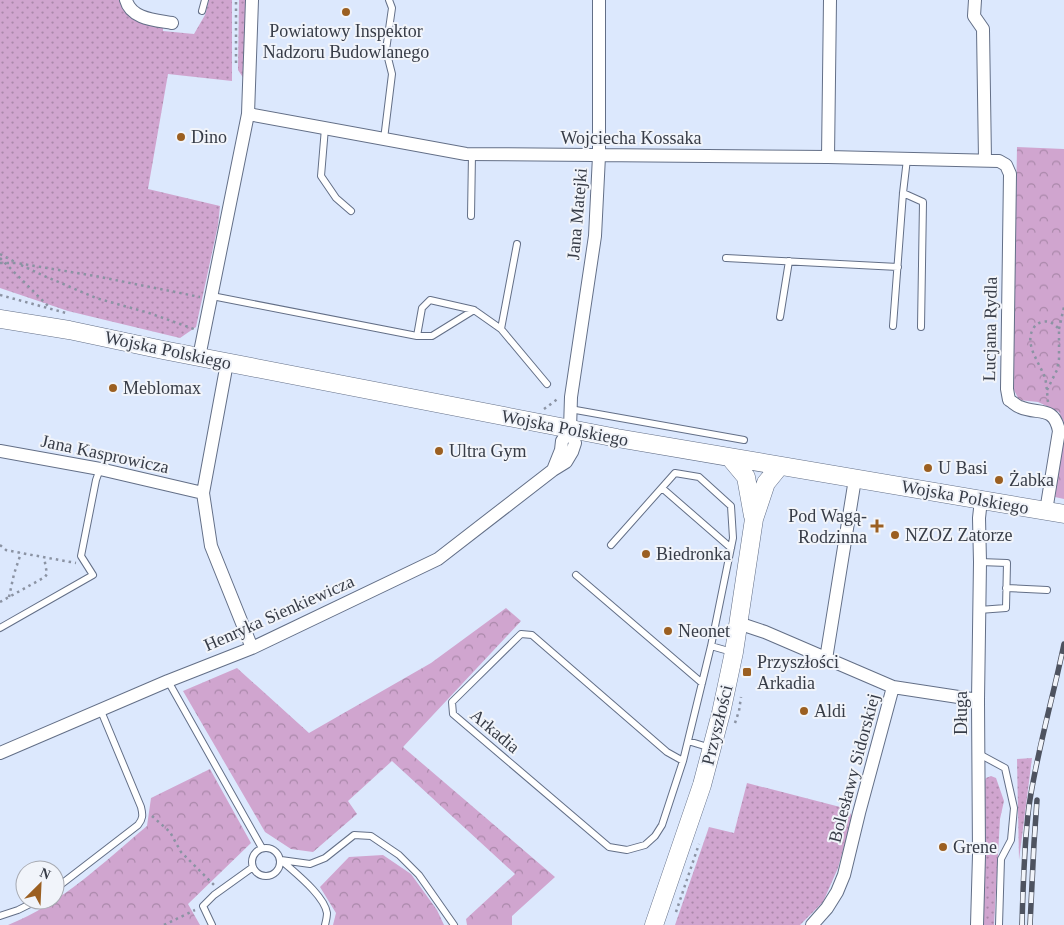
<svg xmlns="http://www.w3.org/2000/svg" width="1064" height="925" font-family="Georgia,serif">
  <style>
    .grass { fill: url(#grass-dots) }
    .forest { fill: url(#forest-crowns) }
    .lines { fill: none; stroke-linecap: round; stroke-linejoin: round }
    .lane-casing { stroke: #636f87; stroke-width: 8 }
    .street-casing { stroke: #636f87; stroke-width: 14 }
    .secondary-casing { stroke: #636f87; stroke-width: 19 }
    .path { stroke: #8b93a3; stroke-width: 2.5; stroke-dasharray: 2.5 4; stroke-linecap: butt }
    .lane { stroke: #fff; stroke-width: 6 }
    .street { stroke: #fff; stroke-width: 12 }
    .secondary { stroke: #fff; stroke-width: 18 }
    .rail-casing { stroke: #4e5360; stroke-width: 5.5 }
    .rail { stroke: #f1f4fa; stroke-width: 4; stroke-dasharray: 11; stroke-linecap: butt }
    .poi-dot { fill: #9b5f21; stroke: #f1f4fa; stroke-width: 2 }
    .labels { text-anchor: middle; stroke-width: 4; stroke-linejoin: round; paint-order: stroke }
    .poi-label { font-size: 18px; fill: #373c47; stroke: #f1f4fa; text-anchor: start }
    .street-label { font-size: 18px; fill: #373c47; stroke: #f1f4fa }
  </style>
  <defs>
    <pattern id="grass-dots" width="8" height="8" patternUnits="userSpaceOnUse" patternTransform="scale(1.25)"><rect width="8" height="8" fill="#d0a5cf"/><path d="M2 2h.1M6 6h.1" fill="none" stroke="#a8a" stroke-width="1.8" stroke-linecap="round"/></pattern>
    <pattern id="forest-crowns" width="20" height="18" patternUnits="userSpaceOnUse" patternTransform="scale(1.25)"><rect width="20" height="18" fill="#d0a5cf"/><path d="M2 6a3 3 0 1 1 6 0M12 15a3 3 0 1 1 6 0" fill="none" stroke="#a8a"/></pattern>
  </defs>
  <rect width="100%" height="100%" fill="#dce8fd"/>
  <!-- grass -->
  <path class="grass" d="M0,0H123L163,26V31L194,34L205,15L209,0H232V81L168,74L148,189L220,206L218,225L196,327L180,338L68,311L0,288Z
    M239,0H246L244,79L238,70Z
    M1032,758L1019,860L1017,759Z
    M991,776L996,778L1004,801L1000,819L994,925H983L985,821L983,786L986,778Z
    M747,783L844,808C849,810 851,813 852,818L838,868L823,902L800,925H675L709,827L734,833Z"/>
  <!-- forest -->
  <path class="forest" d="M1017,147L1064,149V423L1059,412L1038,402L1019,400L1014,390L1013,378Z
    M1064,434V499L1055,497Z
    M506,608L521,621L403,747L555,877L512,916V925H467L466,919L515,874L392,761L348,801L357,814L313,852L291,849L265,832L183,691L237,668L309,733L431,663Z
    M210,769L251,843L188,904L200,925H8C61,904 104,862 147,826L151,798Z
    M383,855L411,874L437,910L444,925H333L336,913L320,887L349,857Z"/>
  <g class="lines">
    <!-- lane casing -->
    <g class="lane-casing">
      <path id="lane" d="M202,11L205,0
        M325,128L321,176L336,198L351,211
        M384,139L392,74L386,50L392,8L389,0
        M903,193L923,202L921,327
        M471,216L472,154
        M726,258L898,267
        M212,296L417,336H432L474,310L501,329L517,244
        M780,317L789,261
        M893,326L903,193L907,159
        M501,329L547,384
        M417,336L422,308L430,300L474,310
        M570,409L744,440
        M662,488L731,548
        M611,545L675,473L699,477L731,506L733,538L711,646
        M576,575L702,683
        M1006,588L1047,590
        M979,610L1006,608L1007,563L980,562
        M0,628L93,575L81,556L96,480L100,469
        M521,634L532,635L667,752L683,761L662,825L655,836L645,845L627,850L609,847L453,714L452,702Z
        M168,681L262,848
        M688,741L711,748
        M979,754L1005,768L1014,808L1011,840L1001,859L999,925
        M683,761L711,646L732,652
        M252 862a14 14 0 1 1 28 0a14 14 0 1 1-28 0Z
        M281,860L310,864L325,858L354,835L371,836L399,855L419,875L454,925
        M282,861C295,873 324,895 327,913C327,917 326,921 325,925
        M55,889L138,825C143,819 143,815 141,807L101,711
        M0,916L18,910L38,900
        M212,925L203,906L214,895L253,867"/>
    </g>
    <!-- street casing -->
    <g class="street-casing">
      <path id="street" d="M126,0C131,19 155,20 172,23
        M975,0L974,16L983,29L985,160
        M248,114L466,154L828,157L999,161L1006,165L1010,174L1007,389L1009,400C1013,402 1016,406 1020,407C1038,415 1054,405 1059,431L1046,511
        M828,157L830,0
        M199,357L248,114L252,0
        M227,363L203,493L211,546L252,648
        M0,451L100,469L203,493
        M553,470L561,450L562,441L570,429
        M738,623L765,632L893,687L859,813L844,875L837,892L827,908L812,925
        M826,659L855,479
        M893,687L978,700
        M0,753L168,681L252,648L438,559L553,470L566,462L572,452L575,443L570,429L571,397L595,236L599,156V0
        M977,925L979,855L978,700L980,562L979,518L981,500"/>
    </g>
    <!-- secondary casing -->
    <g class="secondary-casing">
      <path id="secondary" d="M0,319L69,330L163,350L617,438L1064,514
        M731,459L746,477L753,516
        M654,925L702,785L721,713L734,652L754,519L766,483L779,467"/>
    </g>
    <!-- path -->
    <path class="path" d="M236,63V0
      M0,254L17,263
      M0,258L50,308
      M0,263H17L95,276L200,297
      M21,265L42,275L96,298L149,313L194,329
      M0,295L66,313
      M1059,329L1064,307
      M1047,390L1057,370L1059,359V329C1054,324 1050,320 1042,322C1038,323 1035,325 1033,329C1024,345 1040,363 1045,378C1047,386 1047,394 1048,402
      M544,409L559,398
      M0,545L6,550L21,553L76,563
      M9,597L14,574L21,553
      M0,602L45,577L47,574L44,557
      M735,723L739,711L741,697
      M152,816L170,832L181,852L214,885
      M676,912L699,844
      M164,925L195,910"/>
    <!-- lane -->
    <use href="#lane" class="lane"/>
    <!-- street -->
    <use href="#street" class="street"/>
    <!-- secondary -->
    <use href="#secondary" class="secondary"/>
    <!-- rail casing -->
    <g class="rail-casing">
      <path id="rail" d="M1022,925C1023,885 1024,845 1029,806C1037,751 1053,698 1064,644
        M1030,925L1034,843L1037,800"/>
    </g>
    <!-- rail -->
    <use href="#rail" class="rail"/>
  </g>
  <!-- markers -->
  <g class="poi-dot">
    <circle cx="346" cy="12" r="5"/>
    <circle cx="181" cy="137" r="5"/>
    <circle cx="113" cy="388" r="5"/>
    <circle cx="439" cy="451" r="5"/>
    <circle cx="928" cy="468" r="5"/>
    <circle cx="999" cy="480" r="5"/>
    <path d="M874.5 518.5h5v5h5v5h-5v5h-5v-5h-5v-5h5z"/>
    <circle cx="895" cy="535" r="5"/>
    <circle cx="646" cy="554" r="5"/>
    <circle cx="668" cy="631" r="5"/>
    <rect x="742" y="667" width="10" height="10" rx="2.5"/>
    <circle cx="804" cy="711" r="5"/>
    <circle cx="943" cy="847" r="5"/>
  </g>
  <g class="labels">
    <!-- poi labels -->
    <g class="poi-label">
      <text x="346" y="37" text-anchor="middle">Powiatowy Inspektor<tspan x="346" dy="21">Nadzoru Budowlanego</tspan></text>
      <text x="191" y="143">Dino</text>
      <text x="123" y="394">Meblomax</text>
      <text x="449" y="457">Ultra Gym</text>
      <text x="938" y="474">U Basi</text>
      <text x="1009" y="486">Żabka</text>
      <text x="867" y="522" text-anchor="end">Pod Wagą-<tspan x="867" dy="21">Rodzinna</tspan></text>
      <text x="905" y="541">NZOZ Zatorze</text>
      <text x="656" y="560">Biedronka</text>
      <text x="678" y="637">Neonet</text>
      <text x="757" y="668">Przyszłości<tspan x="757" dy="21">Arkadia</tspan></text>
      <text x="814" y="717">Aldi</text>
      <text x="953" y="853">Grene</text>
    </g>
    <!-- street labels -->
    <g class="street-label">
      <text x="631" y="144">Wojciecha Kossaka</text>
      <text transform="translate(577 214) rotate(-85)" y="6">Jana Matejki</text>
      <text transform="translate(990 329) rotate(-89)" y="6">Lucjana Rydla</text>
      <text transform="translate(168 350) rotate(12)" y="6">Wojska Polskiego</text>
      <text transform="translate(565 428) rotate(11)" y="6">Wojska Polskiego</text>
      <text transform="translate(105 454) rotate(12)" y="6">Jana Kasprowicza</text>
      <text transform="translate(965 497) rotate(10)" y="6">Wojska Polskiego</text>
      <text transform="translate(279 613) rotate(-24)" y="6">Henryka Sienkiewicza</text>
      <text transform="translate(961 713) rotate(-90)" y="6">Długa</text>
      <text transform="translate(717 725) rotate(-76)" y="6">Przyszłości</text>
      <text transform="translate(495 731) rotate(40)" y="6">Arkadia</text>
      <text transform="translate(854 768) rotate(-75)" y="6">Bolesławy Sidorskiej</text>
    </g>
  </g>
  <!-- north arrow -->
  <g transform="translate(40 885) rotate(24)"><circle r="24" fill="#f1f4fa" stroke="#a7aab2"/>
  <path d="M0-4L9 19L0 12L-9 19Z" fill="#9b5f21"/>
  <text y="-8" font-size="14" font-weight="bold" text-anchor="middle" fill="#373c47">N</text>
  </g>
</svg>
